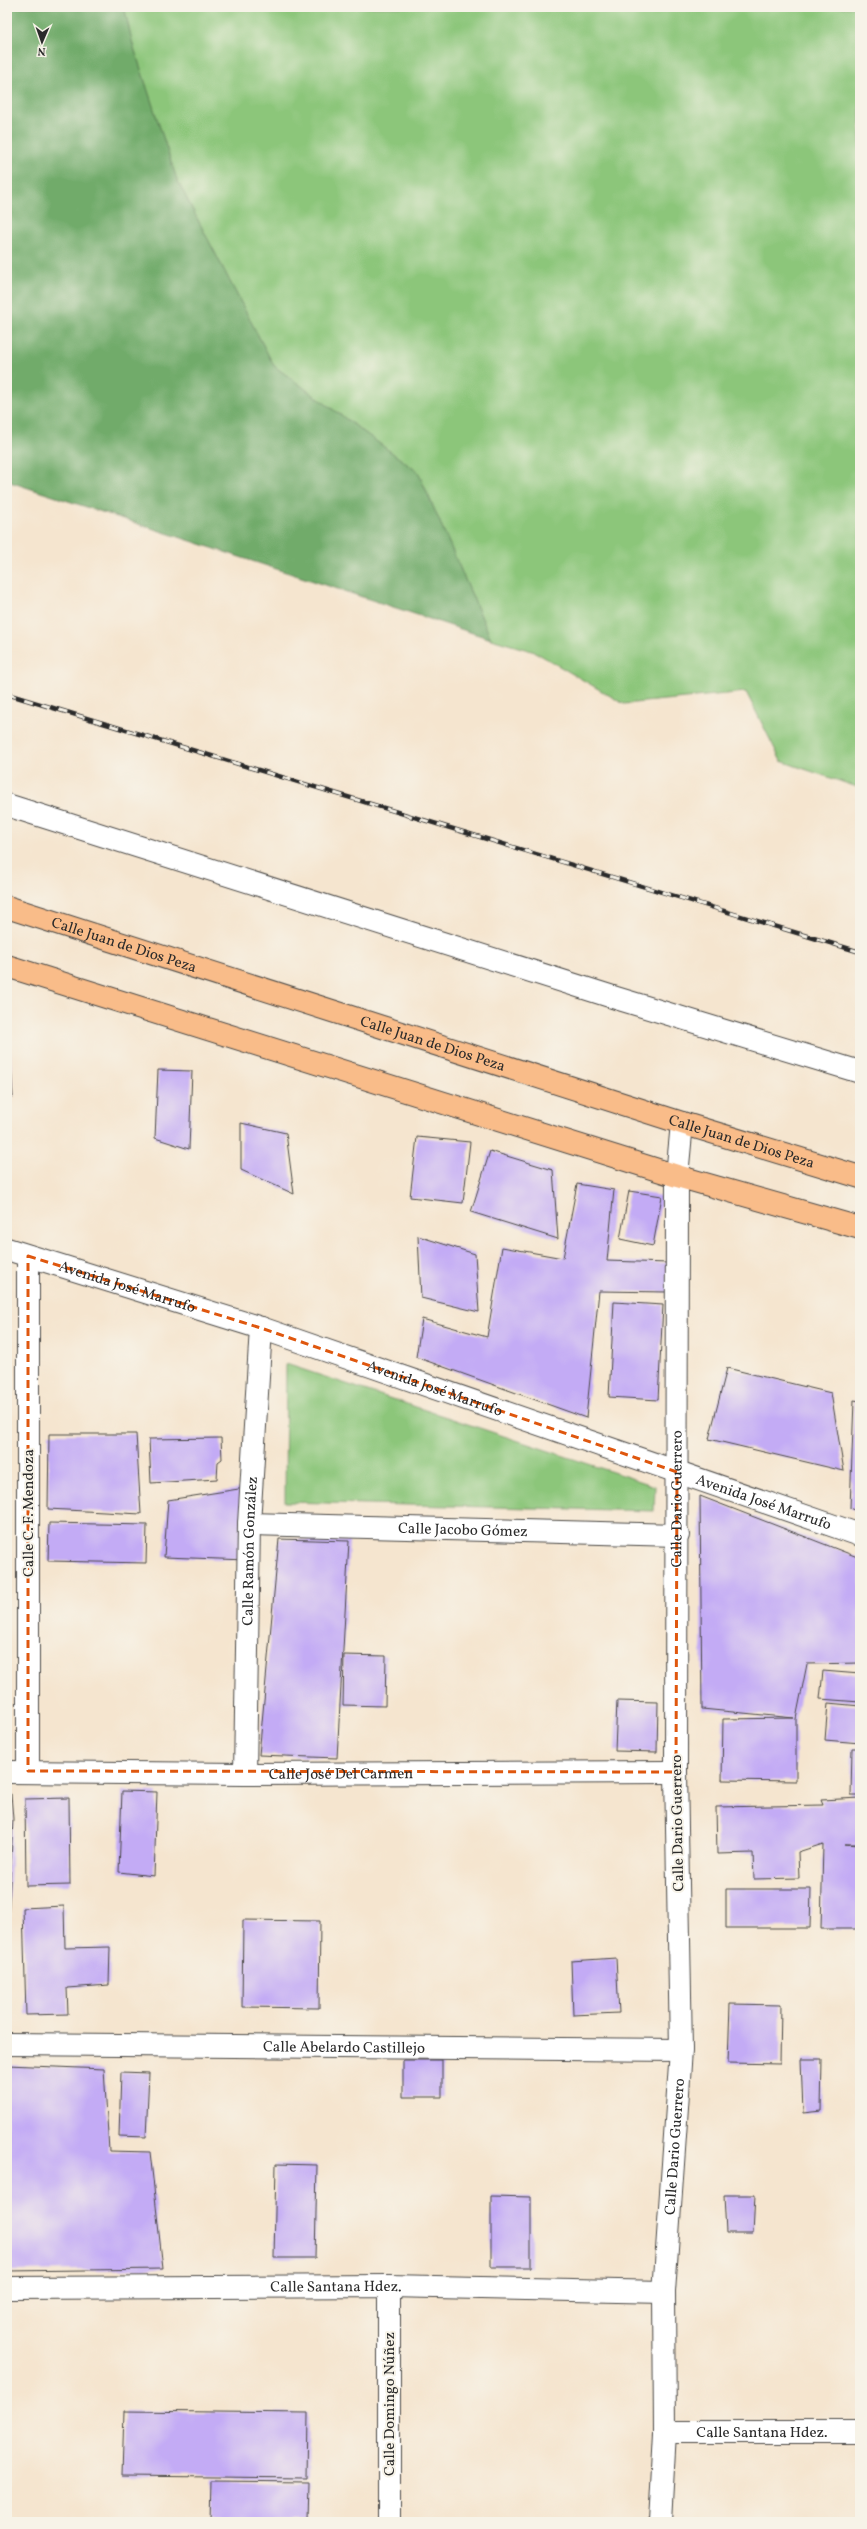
<svg xmlns="http://www.w3.org/2000/svg" width="867" height="2529" font-family="Vollkorn,serif">
  <style>
    .green { fill: #8cc67a; stroke: #5c7852 }
    .forest { fill: #71ab6a; stroke: #4e6b4a }
    .building { fill: #c3abf5 }
    .lines { fill: none; stroke-linecap: round; stroke-linejoin: round }
    .minor-casing { stroke: #494744; stroke-width: 24 }
    .major-casing { stroke: #494744; stroke-width: 24 }
    .minor { stroke: #fff; stroke-width: 22 }
    .major { stroke: #f9bc89; stroke-width: 22 }
    .rail-casing { stroke: #2b2b2b; stroke-width: 4.5 }
    .rail { stroke: #f7f3e8; stroke-width: 3; stroke-dasharray: 9; stroke-linecap: butt }
    .marked { fill: none; stroke: #df570e; stroke-width: 3; stroke-dasharray: 8 5; stroke-linejoin: round }
    .labels { text-anchor: middle; stroke-width: 4; stroke-linejoin: round; paint-order: stroke }
    .street-label { font-size: 15px; fill: #2b2b2b; stroke: #f7f3e8 }
  </style>
  <rect width="100%" height="100%" fill="#f7f3e8"/>
  <filter id="ink" filterUnits="userSpaceOnUse"><feTurbulence type="fractalNoise" baseFrequency=".025" numOctaves="2"/><feDisplacementMap in="SourceGraphic" scale="8" xChannelSelector="R" yChannelSelector="G"/><feConvolveMatrix kernelMatrix="1 2 1 2 8 2 1 2 1" color-interpolation-filters="sRGB"/></filter>
  <filter id="wash" filterUnits="userSpaceOnUse"><feTurbulence type="fractalNoise" baseFrequency=".012" numOctaves="4" result="noise"/><feDisplacementMap in="SourceGraphic" scale="16" xChannelSelector="R" yChannelSelector="G"/><feGaussianBlur stdDeviation="0.9" result="paint"/><feColorMatrix in="noise" values="0 0 0 0 0 0 0 0 0 0 0 0 0 0 0 0 0 1.4 0 .05"/><feComposite in="paint" operator="in"/></filter>
  <g filter="url(#wash)">
    <rect width="100%" height="100%" fill="#f5e5cf"/>
    <!-- green -->
    <path class="green" d="M124,7H860V788L781,761L746,692L624,704L535,652L491,639L418,472L274,366L177,180L133,45Z
      M286,1364L655,1486L654,1511L285,1502Z"/>
    <!-- forest -->
    <path class="forest" d="M7,7H124L133,45L177,180L274,366L418,472L491,639L7,481Z"/>
    <g id="blocks">
      <!-- building -->
      <path class="building" d="M7,1012H8L13,1097L7,1094Z
        M158,1070L192,1071L189,1149L155,1138Z
        M241,1123L286,1133L294,1194L241,1170Z
        M417,1137L470,1142L463,1203L410,1197Z
        M490,1151L553,1170L558,1239L471,1212Z
        M577,1184L614,1190L607,1261L668,1263L667,1292L599,1291L586,1418L416,1357L422,1319L487,1337L502,1247L563,1258Z
        M629,1191L662,1196L653,1246L620,1239Z
        M418,1236L475,1254L479,1312L421,1298Z
        M614,1302L663,1305L658,1400L609,1397Z
        M727,1368L831,1393L844,1471L709,1439Z
        M854,1400L860,1401V1512L850,1508Z
        M49,1434H136L141,1514L48,1509Z
        M221,1438L222,1459L218,1462L217,1479L151,1483L149,1439Z
        M245,1488L247,1560L164,1557L168,1500Z
        M700,1496L860,1558V1663L807,1664L796,1719V1781L722,1780L723,1719L794,1718L702,1709Z
        M49,1523L147,1525L146,1563L48,1561Z
        M279,1539L349,1541L337,1758L259,1755Z
        M344,1655L386,1656L385,1706L343,1705Z
        M823,1671L860,1674V1702L820,1699Z
        M617,1701L658,1702L657,1752L615,1751Z
        M828,1703L860,1706V1743L825,1740Z
        M852,1748H860V1795H851Z
        M122,1791L157,1792L154,1876L119,1872Z
        M7,1794H11L13,1819L8,1923Z
        M69,1798L70,1885L26,1886L25,1799Z
        M860,1798V1844H844L860,1845V1929H821L823,1844L798,1852L799,1878L754,1879L753,1853L717,1854L716,1807L823,1805L821,1800Z
        M726,1889H811L810,1928H726Z
        M64,1906L65,1948L110,1947L109,1985L67,1988L68,2014L26,2015L23,1908Z
        M243,1920L320,1921L319,2008L242,2007Z
        M616,1958L619,2013L573,2015L571,1961Z
        M730,2004L781,2005L780,2064L728,2063Z
        M801,2059H822L821,2111L803,2113Z
        M403,2060H442V2097H403Z
        M7,2065L104,2069L109,2151L150,2152L163,2269L7,2271Z
        M121,2072L149,2073L146,2137L119,2136Z
        M276,2164L317,2165L315,2258H274Z
        M724,2195H755L753,2233H726Z
        M491,2196L531,2197V2267H491Z
        M124,2411L308,2413L307,2478L122,2476Z
        M211,2481L309,2482L308,2522H210Z"/>
    </g>
  </g>
  <g filter="url(#ink)">
    <use href="#blocks" fill-opacity="0" stroke="#494744" stroke-width="1"/>
    <g class="lines">
      <!-- minor casing -->
      <g class="minor-casing">
        <g id="minor">
          <path d="M7,805L616,998L860,1072"/>
          <path id="s1" d="M7,1249L261,1328L860,1535"/>
          <path d="M28,1256V1771"/>
          <path id="s2" d="M249,1524L678,1535"/>
          <path id="s3" d="M7,1772L245,1774L676,1772"/>
          <path id="s4" d="M245,1774L249,1524L261,1328"/>
          <path id="s5" d="M7,2044L681,2050"/>
          <path d="M389,2286V2522"/>
          <path id="s6" d="M7,2288L389,2286L664,2292"/>
          <path id="s7" d="M665,2432H860"/>
          <path id="s8" d="M660,2522L665,2432L664,2292L681,2050L676,1772L677,1176L682,1123"/>
        </g>
      </g>
      <!-- major casing -->
      <g class="major-casing">
        <g id="major">
          <path id="s9" d="M7,907L682,1123L860,1177"/>
          <path d="M7,966L677,1176L860,1228"/>
        </g>
      </g>
      <!-- minor -->
      <use href="#minor" class="minor"/>
      <!-- major -->
      <use href="#major" class="major"/>
      <!-- rail casing -->
      <g class="rail-casing">
        <path id="rail" d="M7,694L860,952"/>
      </g>
      <!-- rail -->
      <use href="#rail" class="rail"/>
    </g>
  </g>
  <!-- marked area -->
  <path class="marked" d="M28,1256L261,1328L677,1472L676,1772L28,1771Z"/>
  <g class="labels">
    <!-- street labels -->
    <g class="street-label">
      <text dy="5" stroke="none"><textPath href="#s9" startOffset="123">Calle Juan de Dios Peza</textPath></text>
      <text dy="5" stroke="none"><textPath href="#s9" startOffset="447">Calle Juan de Dios Peza</textPath></text>
      <text dy="5" stroke="none"><textPath href="#s9" startOffset="771">Calle Juan de Dios Peza</textPath></text>
      <text dy="5" stroke="none"><textPath href="#s1" startOffset="126">Avenida José Marrufo</textPath></text>
      <text dy="5" stroke="none"><textPath href="#s1" startOffset="450">Avenida José Marrufo</textPath></text>
      <text dy="5" stroke="none"><textPath href="#s8" startOffset="1024">Calle Dario Guerrero</textPath></text>
      <text dy="5" stroke="none"><textPath href="#s1" startOffset="798">Avenida José Marrufo</textPath></text>
      <text transform="translate(28 1513) rotate(-90)" y="5">Calle C. F. Mendoza</text>
      <text dy="5" stroke="none"><textPath href="#s2" startOffset="214">Calle Jacobo Gómez</textPath></text>
      <text dy="5" stroke="none"><textPath href="#s4" startOffset="223">Calle Ramón González</textPath></text>
      <text dy="5" stroke="none"><textPath href="#s3" startOffset="334">Calle José Del Carmen</textPath></text>
      <text transform="translate(677 1823) rotate(-91)" y="5">Calle Dario Guerrero</text>
      <text dy="5" stroke="none"><textPath href="#s5" startOffset="337">Calle Abelardo Castillejo</textPath></text>
      <text dy="5" stroke="none"><textPath href="#s8" startOffset="376">Calle Dario Guerrero</textPath></text>
      <text dy="5" stroke="none"><textPath href="#s6" startOffset="329">Calle Santana Hdez.</textPath></text>
      <text transform="translate(389 2404) rotate(-90)" y="5">Calle Domingo Núñez</text>
      <text dy="5" stroke="none"><textPath href="#s7" startOffset="97">Calle Santana Hdez.</textPath></text>
    </g>
  </g>
  <!-- margin -->
  <rect width="867" height="2529" fill="none" stroke="#f7f3e8" stroke-width="24"/>
  <!-- north arrow -->
  <g transform="translate(42 42) rotate(182)" stroke="#f7f3e8" stroke-width="3" paint-order="stroke">
  <path d="M0-3L7 15L0 10L-7 15Z" fill="#2b2b2b"/>
  <text y="-6" font-size="11" font-weight="bold" text-anchor="middle" fill="#2b2b2b">N</text>
  </g>
</svg>
